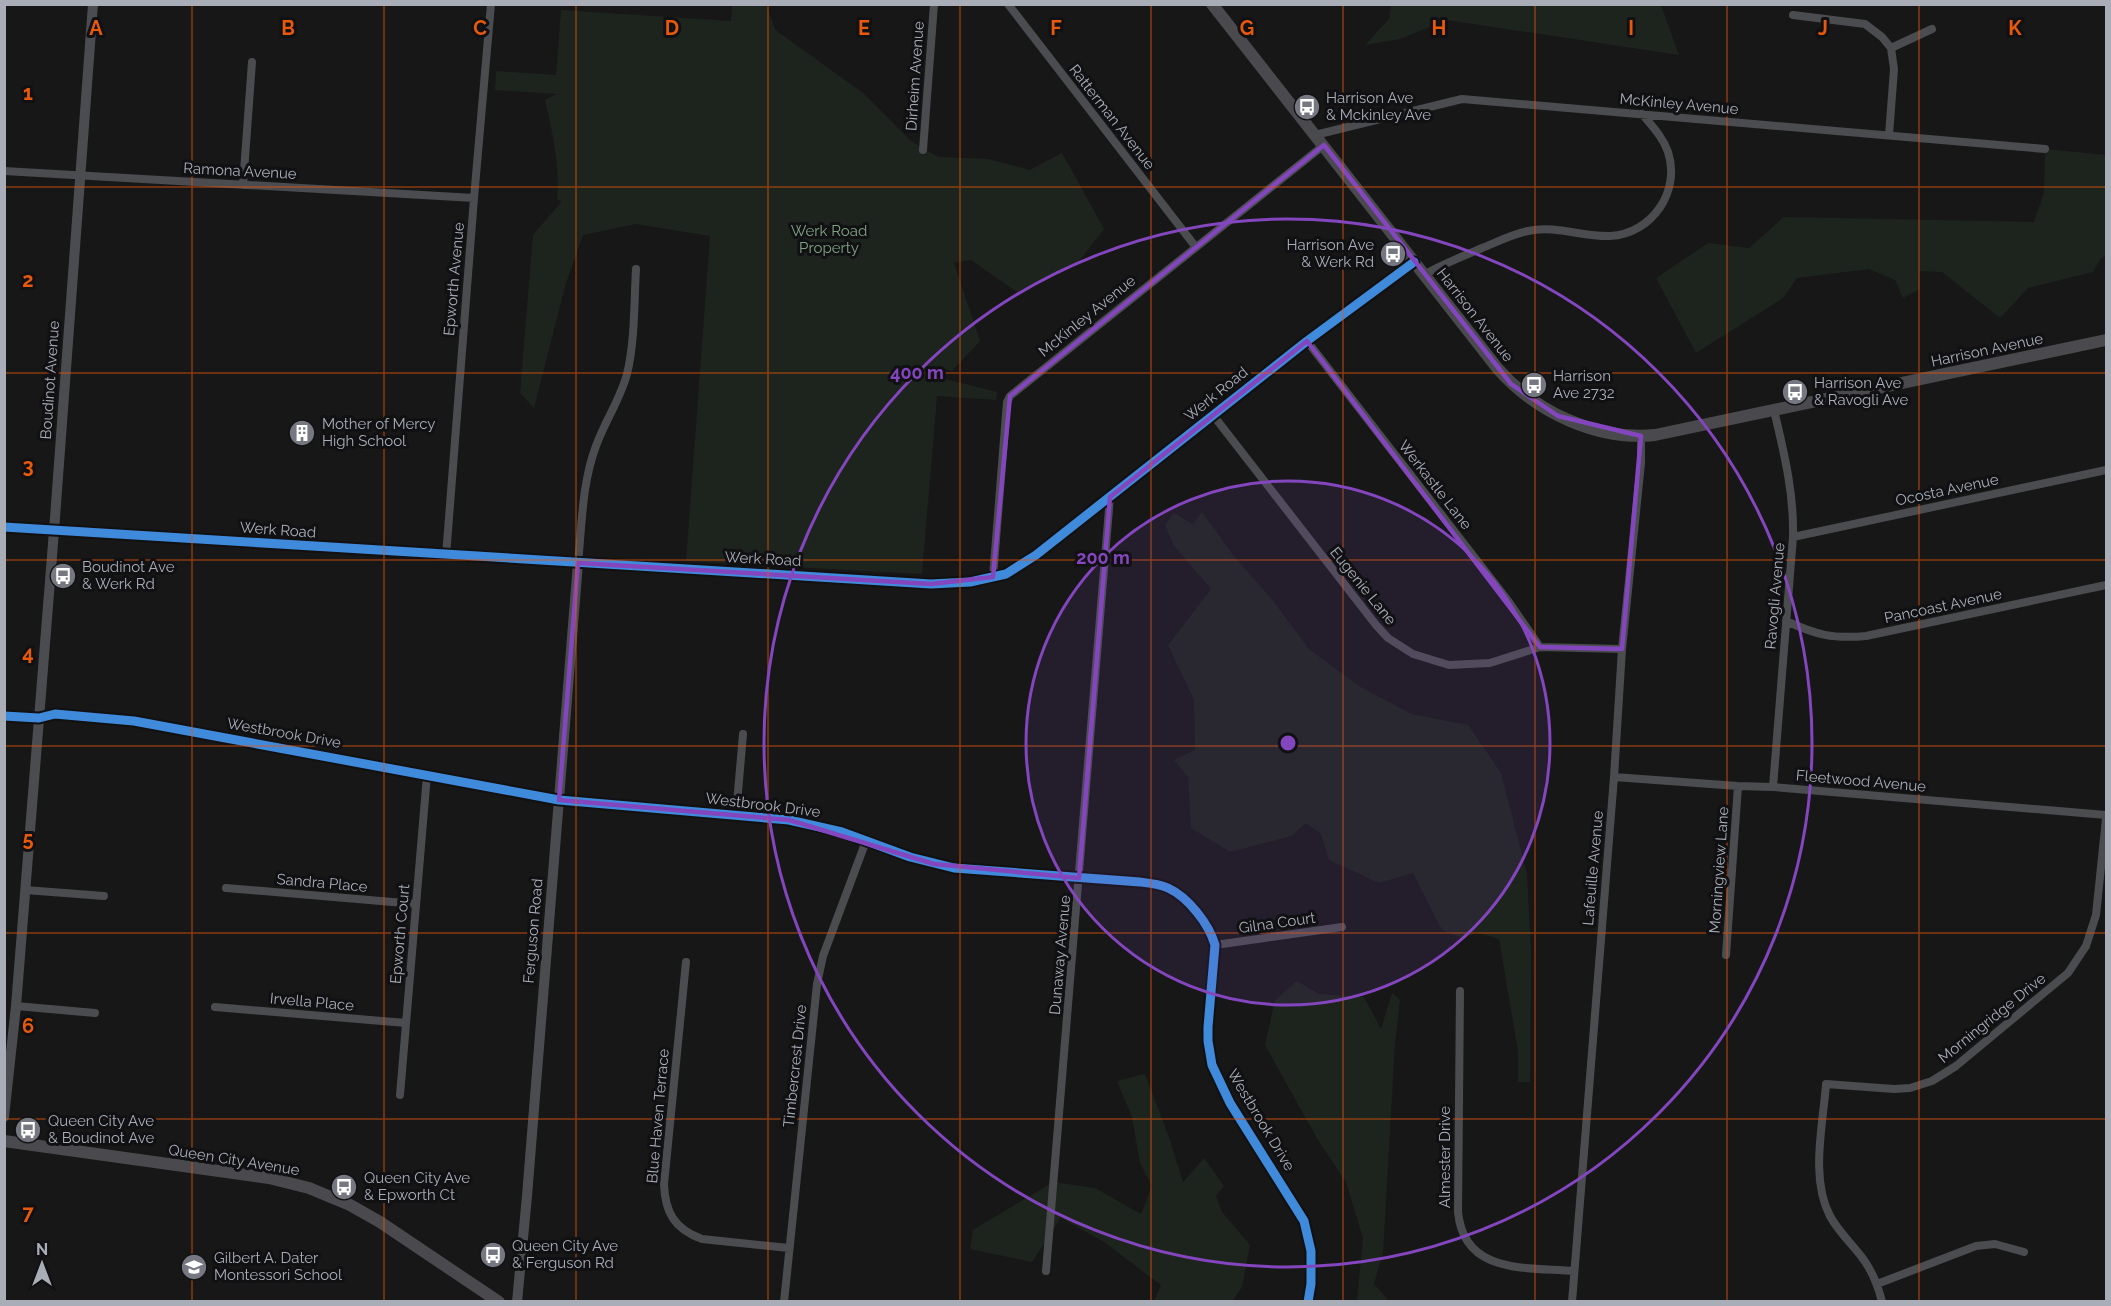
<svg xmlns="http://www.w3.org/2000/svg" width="2111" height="1306" font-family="Raleway,sans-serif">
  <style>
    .green { fill: #1d241e }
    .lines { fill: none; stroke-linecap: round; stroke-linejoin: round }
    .minor { stroke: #4b4c50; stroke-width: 8 }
    .tertiary { stroke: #4b4c50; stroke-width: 10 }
    .secondary { stroke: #4a4a4e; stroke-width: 12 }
    .cycleway-casing { stroke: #111113; stroke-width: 13 }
    .cycleway { stroke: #408adc; stroke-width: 9 }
    .marked { fill: none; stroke: #8446be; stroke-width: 4.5; stroke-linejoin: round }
    .grid { fill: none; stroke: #e8590c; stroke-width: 1.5; stroke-opacity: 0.55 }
    .ring { fill: none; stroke: #8446be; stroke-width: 3 }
    .labels { text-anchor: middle; stroke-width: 6; stroke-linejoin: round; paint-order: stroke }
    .street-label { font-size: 15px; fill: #a8adb8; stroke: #111113 }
    .poi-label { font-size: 15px; fill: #a8adb8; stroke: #111113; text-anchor: start }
    .park-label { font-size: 15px; fill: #7fa381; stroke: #111113 }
    .grid-label { font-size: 20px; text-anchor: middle; font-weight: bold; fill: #e8590c; stroke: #111113; stroke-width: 6; stroke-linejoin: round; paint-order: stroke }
    .centre { fill: #8446be; stroke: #111113; stroke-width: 3 }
    .ring-label { font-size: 18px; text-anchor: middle; font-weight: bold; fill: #8446be; stroke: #111113; stroke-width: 6; stroke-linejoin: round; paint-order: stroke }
  </style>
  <rect width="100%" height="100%" fill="#171717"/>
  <!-- green -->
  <path class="green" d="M732,5H766L775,29L778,32L863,93L911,141L938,157L989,159L1030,170L1062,153L1104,229L1076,265L1017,292L971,260L954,263L980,341L952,371L939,367L938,377L997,392L996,400L937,396L922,574L686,561L710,236L636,224L583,235L566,283L534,408L520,393L533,235L562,201L557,200C560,166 553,134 545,100L557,94L495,90L496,71L556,75L561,10L731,21Z
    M1661,5L1679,55L1447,20L1400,39L1365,45L1389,19L1391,5Z
    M2045,149L2106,155V256L2101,258L2093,272L2028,288L2000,318L1942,272L1919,271L1920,289L1903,298L1895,280L1869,269L1797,278L1783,298L1696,353L1656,278L1708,243L1749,248L1784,217L2034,222L2044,193Z
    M1202,512L1233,555L1271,598L1309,649L1359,686L1412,714L1468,725L1501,773L1527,874L1531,952L1530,1082H1518V1051L1499,939L1476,932L1464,939L1442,930L1413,873L1379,883L1329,860L1321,834L1306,823L1292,836L1230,852L1191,828L1188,777L1174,760L1195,750L1194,700L1168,645L1211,589L1174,546L1165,525L1174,513L1193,524Z
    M1297,981L1319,994L1364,997L1381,1029L1392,993L1400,1000L1395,1043L1383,1252L1374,1284L1389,1301H1357L1363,1238L1346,1182L1318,1140L1265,1045L1275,1000Z
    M1145,1074L1170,1140L1183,1182L1204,1158L1224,1186L1216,1196L1222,1212L1250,1245L1242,1287L1232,1302L1154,1301L1161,1285L1104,1242L1061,1218L1032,1262L970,1249L973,1230L1053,1182L1095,1188L1141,1214L1152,1186L1140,1163L1132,1117L1117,1081Z"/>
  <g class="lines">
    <!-- minor -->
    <path class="minor" d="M1008,4L1195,246
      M1793,15L1865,24L1882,37L1891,48L1894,69L1889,135
      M1891,48L1932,29
      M1315,135L1462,99L2045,149
      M923,150L934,4
      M4,171L474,198
      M243,185L252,62
      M1424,275C1442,264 1462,257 1482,248C1497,242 1513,234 1528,231C1555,225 1583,237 1610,236C1652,234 1681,191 1668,152C1663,137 1652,126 1642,114
      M1307,341L1509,602L1540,647
      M1213,415L1376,625L1388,638L1413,654L1449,665L1490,663L1540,647L1622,649
      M1793,537L2106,470
      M446,556L474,198L491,4
      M578,563C582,524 582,483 596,446C605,421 620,400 627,374C635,341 634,303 636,269
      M993,577L1007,402L1010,396L1324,145
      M1786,621C1817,635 1832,639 1866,636L2106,585
      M4,716L39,718L55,714L134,721L559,800L789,820L842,832L910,857L954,868L1140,882C1149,883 1159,884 1168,888C1188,897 1209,924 1215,945L1208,1027V1041L1212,1065L1230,1103L1304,1221L1311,1251V1284L1308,1302
      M1614,777L1738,786L1773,787L2106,815
      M1773,787L1793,537C1794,492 1784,453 1774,410
      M736,815L743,734
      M226,888L416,904
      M25,890L104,896
      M1215,945L1342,927
      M1726,955L1738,786
      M686,962L664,1184C665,1212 674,1229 702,1239L789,1248
      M1460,991L1458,1212C1464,1275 1527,1267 1574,1271
      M16,1006L95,1013
      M215,1007L406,1023
      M400,1095L427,775
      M1046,1271L1110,497
      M1877,1284L1976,1246L1995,1244L2024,1252
      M784,1302L817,984L823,956L866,841
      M1572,1302L1614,777L1622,649L1641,463V436
      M1882,1302C1878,1285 1872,1270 1861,1256C1851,1243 1838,1231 1830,1216C1810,1178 1823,1125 1826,1084L1894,1089L1910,1088L1932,1081L1956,1066L2068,973L2086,946L2096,915L2106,819"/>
    <!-- tertiary -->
    <path class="tertiary" d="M4,527L931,584L970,582L1006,574L1036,555L1307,341L1414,262
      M4,1117L16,1006L54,531L93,4
      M517,1302L527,1196L578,563"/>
    <!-- secondary -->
    <path class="secondary" d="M1212,4L1498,369C1536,412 1597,441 1655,435L2106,340
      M4,1141L269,1178L309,1188L350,1205L380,1222L499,1302"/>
    <!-- cycleway casing -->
    <g class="cycleway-casing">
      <path id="cycleway" d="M4,527L931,584L970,582L1006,574L1036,555L1307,341L1414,262
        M4,716L39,718L55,714L134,721L559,800L789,820L842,832L910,857L954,868L1140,882C1149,883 1159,884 1168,888C1188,897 1209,924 1215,945L1208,1027V1041L1212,1065L1230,1103L1304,1221L1311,1251V1284L1308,1302"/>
    </g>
    <!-- cycleway -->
    <use href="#cycleway" class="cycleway"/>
  </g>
  <!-- marked area -->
  <path class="marked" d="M1324,145L1511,384L1558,416L1641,436L1622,649L1540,647L1307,341L1110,497L1079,878L934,864L789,820L559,800L578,563L931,584L993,577L1010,396Z"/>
  <!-- grid -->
  <path class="grid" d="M192,4V1302M384,4V1302M576,4V1302M768,4V1302M960,4V1302M1151,4V1302M1343,4V1302M1535,4V1302M1727,4V1302M1919,4V1302M4,187H2106M4,373H2106M4,560H2106M4,746H2106M4,933H2106M4,1119H2106"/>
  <!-- distance rings -->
  <circle cx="1288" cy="743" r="262" fill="#8446be" fill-opacity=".12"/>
  <g class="ring">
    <circle cx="1288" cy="743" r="262"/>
    <circle cx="1288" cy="743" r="524"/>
  </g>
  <!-- icons -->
  <defs>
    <g id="bus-disc" transform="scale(1.35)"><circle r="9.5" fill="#757880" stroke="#111113"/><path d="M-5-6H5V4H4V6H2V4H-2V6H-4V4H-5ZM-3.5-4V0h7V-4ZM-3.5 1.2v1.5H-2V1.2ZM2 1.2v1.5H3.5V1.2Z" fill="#fff"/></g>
    <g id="building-disc" transform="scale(1.35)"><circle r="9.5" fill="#757880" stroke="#111113"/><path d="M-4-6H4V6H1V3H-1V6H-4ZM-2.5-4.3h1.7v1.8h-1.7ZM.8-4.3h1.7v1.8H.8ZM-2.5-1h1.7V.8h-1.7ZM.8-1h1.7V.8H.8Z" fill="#fff"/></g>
    <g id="school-disc" transform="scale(1.35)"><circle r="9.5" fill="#757880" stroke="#111113"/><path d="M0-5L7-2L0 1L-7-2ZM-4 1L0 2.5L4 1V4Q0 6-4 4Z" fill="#fff"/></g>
  </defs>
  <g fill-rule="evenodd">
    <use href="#bus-disc" x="1307" y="107"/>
    <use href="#bus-disc" x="1393" y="254"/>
    <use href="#bus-disc" x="1534" y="385"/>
    <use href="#bus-disc" x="1795" y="392"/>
    <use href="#building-disc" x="302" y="433"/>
    <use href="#bus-disc" x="63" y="576"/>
    <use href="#bus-disc" x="28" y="1130"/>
    <use href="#bus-disc" x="344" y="1187"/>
    <use href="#bus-disc" x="493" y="1255"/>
    <use href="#school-disc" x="194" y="1267"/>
  </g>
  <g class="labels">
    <!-- street labels -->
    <g class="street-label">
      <text transform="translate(915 76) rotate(-86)" y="5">Dirheim Avenue</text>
      <text transform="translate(1679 104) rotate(5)" y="5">McKinley Avenue</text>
      <text transform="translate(1112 117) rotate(52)" y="5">Ratterman Avenue</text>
      <text transform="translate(240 171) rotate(3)" y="5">Ramona Avenue</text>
      <text transform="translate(454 279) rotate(-85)" y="5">Epworth Avenue</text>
      <text transform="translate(1475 315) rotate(52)" y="5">Harrison Avenue</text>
      <text transform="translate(1087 316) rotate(-39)" y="5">McKinley Avenue</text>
      <text transform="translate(1987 350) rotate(-12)" y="5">Harrison Avenue</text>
      <text transform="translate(50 380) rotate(-86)" y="5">Boudinot Avenue</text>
      <text transform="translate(1216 394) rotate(-39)" y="5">Werk Road</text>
      <text transform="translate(1435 485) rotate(52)" y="5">Werkastle Lane</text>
      <text transform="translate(1947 490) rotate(-12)" y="5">Ocosta Avenue</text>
      <text transform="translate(278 530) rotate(4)" y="5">Werk Road</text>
      <text transform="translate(763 559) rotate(3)" y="5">Werk Road</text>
      <text transform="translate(1363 586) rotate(51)" y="5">Eugenie Lane</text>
      <text transform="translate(1775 596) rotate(-85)" y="5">Ravogli Avenue</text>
      <text transform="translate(1943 606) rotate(-12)" y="5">Pancoast Avenue</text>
      <text transform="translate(284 733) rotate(10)" y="5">Westbrook Drive</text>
      <text transform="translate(1861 781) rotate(5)" y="5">Fleetwood Avenue</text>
      <text transform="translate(763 805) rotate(7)" y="5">Westbrook Drive</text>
      <text transform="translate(1593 868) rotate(-85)" y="5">Lafeuille Avenue</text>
      <text transform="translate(1719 870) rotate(-86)" y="5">Morningview Lane</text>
      <text transform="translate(322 883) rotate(5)" y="5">Sandra Place</text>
      <text transform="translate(1277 923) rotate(-8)" y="5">Gilna Court</text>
      <text transform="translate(533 931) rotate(-85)" y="5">Ferguson Road</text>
      <text transform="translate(400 934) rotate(-85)" y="5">Epworth Court</text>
      <text transform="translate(1060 955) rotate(-85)" y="5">Dunaway Avenue</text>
      <text transform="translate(312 1002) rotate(5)" y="5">Irvella Place</text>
      <text transform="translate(1992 1018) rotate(-39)" y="5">Morningridge Drive</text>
      <text transform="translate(795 1066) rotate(-84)" y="5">Timbercrest Drive</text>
      <text transform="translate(658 1116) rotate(-85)" y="5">Blue Haven Terrace</text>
      <text transform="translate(1261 1120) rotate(59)" y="5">Westbrook Drive</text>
      <text transform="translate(1445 1157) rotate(-90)" y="5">Almester Drive</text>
      <text transform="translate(234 1160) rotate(9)" y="5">Queen City Avenue</text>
    </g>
    <!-- poi labels -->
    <g class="poi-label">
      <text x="1326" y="103">Harrison Ave<tspan x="1326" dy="17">&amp; Mckinley Ave</tspan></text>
      <text x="1374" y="250" text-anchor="end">Harrison Ave<tspan x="1374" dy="17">&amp; Werk Rd</tspan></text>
      <text x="1553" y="381">Harrison<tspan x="1553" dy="17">Ave 2732</tspan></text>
      <text x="1814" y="388">Harrison Ave<tspan x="1814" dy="17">&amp; Ravogli Ave</tspan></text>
      <text x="322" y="429">Mother of Mercy<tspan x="322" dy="17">High School</tspan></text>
      <text x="82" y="572">Boudinot Ave<tspan x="82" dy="17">&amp; Werk Rd</tspan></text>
      <text x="48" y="1126">Queen City Ave<tspan x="48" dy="17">&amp; Boudinot Ave</tspan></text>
      <text x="364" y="1183">Queen City Ave<tspan x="364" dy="17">&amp; Epworth Ct</tspan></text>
      <text x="512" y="1251">Queen City Ave<tspan x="512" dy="17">&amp; Ferguson Rd</tspan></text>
      <text x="214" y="1263">Gilbert A. Dater<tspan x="214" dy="17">Montessori School</tspan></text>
    </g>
    <!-- park labels -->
    <g class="park-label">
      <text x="829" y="236">Werk Road<tspan x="829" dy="17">Property</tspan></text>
    </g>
  </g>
  <g class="grid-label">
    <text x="96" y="35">A</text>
    <text x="288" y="35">B</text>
    <text x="480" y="35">C</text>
    <text x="672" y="35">D</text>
    <text x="864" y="35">E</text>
    <text x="1056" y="35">F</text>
    <text x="1247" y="35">G</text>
    <text x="1439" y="35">H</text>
    <text x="1631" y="35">I</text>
    <text x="1823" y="35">J</text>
    <text x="2015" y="35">K</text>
    <text x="28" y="100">1</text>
    <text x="28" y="287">2</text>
    <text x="28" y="473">3</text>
    <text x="28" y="660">4</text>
    <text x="28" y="846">5</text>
    <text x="28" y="1033">6</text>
    <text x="28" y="1220">7</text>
  </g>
  <circle cx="1288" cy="743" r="9" class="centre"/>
  <g class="ring-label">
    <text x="917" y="379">400 m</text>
    <text x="1103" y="564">200 m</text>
  </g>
  <!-- border -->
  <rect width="2111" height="1306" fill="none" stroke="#a8adb8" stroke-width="12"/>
  <!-- north arrow -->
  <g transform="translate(42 1264)" stroke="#111113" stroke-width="4.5" paint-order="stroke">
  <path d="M0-4.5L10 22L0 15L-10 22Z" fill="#a8adb8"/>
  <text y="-9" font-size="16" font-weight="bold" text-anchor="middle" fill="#a8adb8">N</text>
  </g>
</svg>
